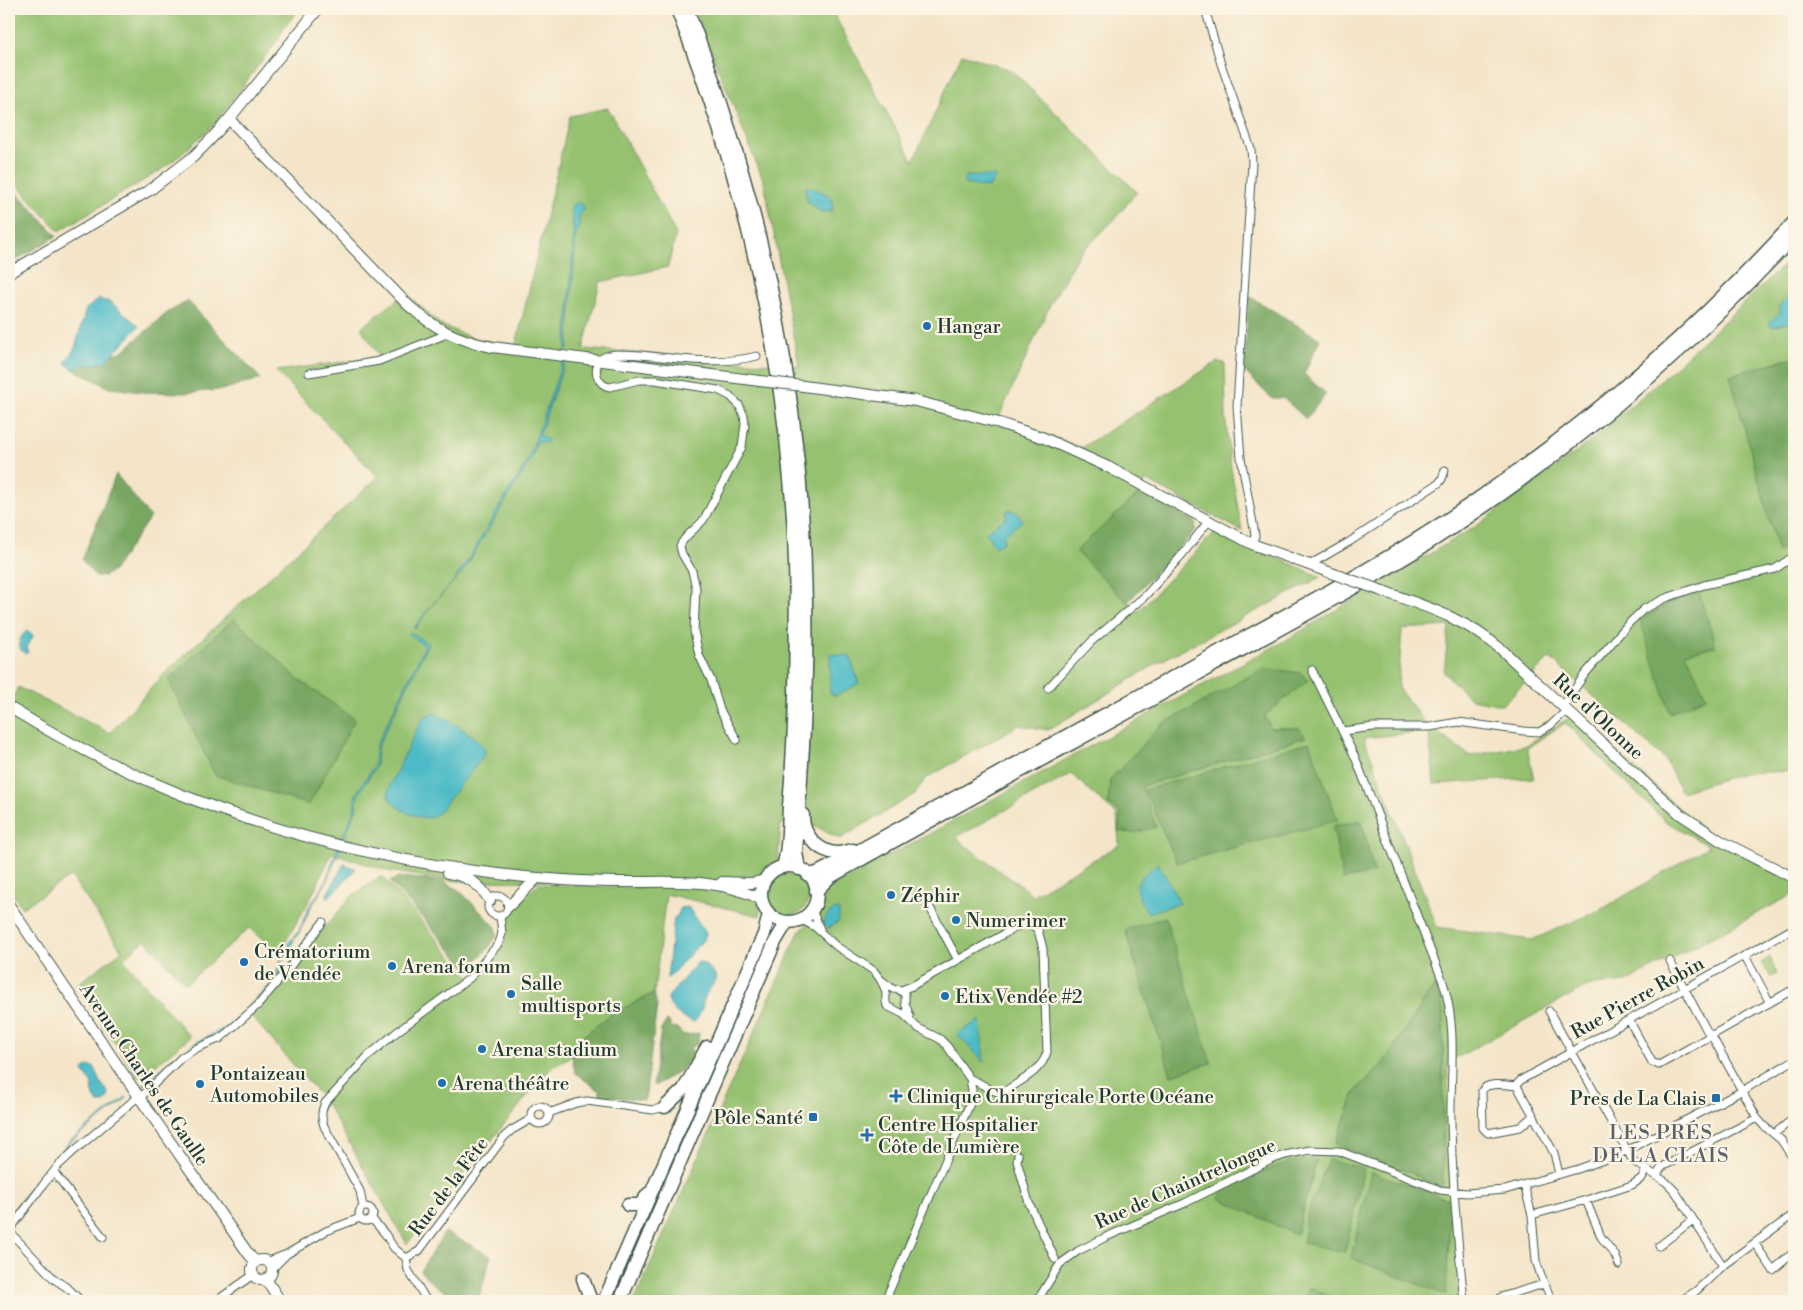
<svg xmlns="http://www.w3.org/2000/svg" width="1803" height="1310" font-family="'Libre Bodoni',serif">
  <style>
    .green { fill: #95c16f; stroke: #5a7f52; fill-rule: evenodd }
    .forest { fill: #78a762; stroke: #4c724b }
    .water { fill: #4ebbc7; stroke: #367c7e }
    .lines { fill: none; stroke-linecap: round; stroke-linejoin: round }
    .street-casing { stroke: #3f564a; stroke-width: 9 }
    .secondary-casing { stroke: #3f564a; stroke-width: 12 }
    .primary-casing { stroke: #3f564a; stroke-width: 12 }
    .highway-casing { stroke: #3f564a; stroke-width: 15 }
    .street { stroke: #fff; stroke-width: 7 }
    .secondary { stroke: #fff; stroke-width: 10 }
    .primary { stroke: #fff; stroke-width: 10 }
    .highway { stroke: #fff; stroke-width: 12 }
    .secondary-bridge-casing { stroke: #3f564a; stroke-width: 12; stroke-linecap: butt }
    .secondary-bridge { stroke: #fff; stroke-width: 10 }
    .poi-dot { fill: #1f6fb2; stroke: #fcf5e5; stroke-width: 2 }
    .labels { text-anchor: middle; stroke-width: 4.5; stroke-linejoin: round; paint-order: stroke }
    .poi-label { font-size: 19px; fill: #1f3d34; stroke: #fcf5e5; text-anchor: start }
    .street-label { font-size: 19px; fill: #1f3d34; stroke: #fcf5e5 }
    .neighbourhood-label { font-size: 20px; letter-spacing: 1px; fill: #5c616b; stroke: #fcf5e5 }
  </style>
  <rect width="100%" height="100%" fill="#fcf5e5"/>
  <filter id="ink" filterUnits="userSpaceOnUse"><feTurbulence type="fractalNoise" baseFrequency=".02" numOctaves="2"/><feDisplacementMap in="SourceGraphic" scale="10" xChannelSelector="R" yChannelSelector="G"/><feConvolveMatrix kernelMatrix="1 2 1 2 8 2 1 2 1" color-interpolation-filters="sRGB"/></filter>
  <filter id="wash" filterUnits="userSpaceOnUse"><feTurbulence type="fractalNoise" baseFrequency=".0096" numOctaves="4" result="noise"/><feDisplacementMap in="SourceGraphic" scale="20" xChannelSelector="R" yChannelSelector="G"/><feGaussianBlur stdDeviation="1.12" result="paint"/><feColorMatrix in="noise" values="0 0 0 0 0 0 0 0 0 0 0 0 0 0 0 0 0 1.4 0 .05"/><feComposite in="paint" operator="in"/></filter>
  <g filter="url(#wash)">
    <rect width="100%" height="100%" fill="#f4e5c9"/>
    <!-- green -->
    <path class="green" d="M9,9H300L284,27L279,38L215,123L183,153L161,170L59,231L9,176Z
      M694,9H831L913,161L962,54L1011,70L1137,192L1114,220L1078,255L1050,305L999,417L1081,448L1217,362L1225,363L1226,422L1231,468L1242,531L1146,480L1140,493L1076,551L1138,611L1216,531L1321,577L1161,661L1048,730L1019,725L925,779L915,794L840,839L817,827L781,823L778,861L757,877L760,916L666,894L654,993L611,1015L578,1040L572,1056L552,1068L542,1078L407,1244L322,1096L318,1093L251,1016L271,995L305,955L314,940L352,896L382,876L473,981L503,944L508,921L514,907L538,884L644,888L617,882L453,881L388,871L332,853L309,901L279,953L249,928L186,984L145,940L123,959L190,1037L139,1078L76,985L122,951L71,876L22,908L9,889V706L18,687L110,733L165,673L378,477L276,371L380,357L361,328L406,293L441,325L475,339L516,345L570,116L608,108L676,234L668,267L600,282L583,349L799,366L764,182Z
      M1794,256V775L1793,771L1743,773L1681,792L1665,759L1550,658L1502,705L1471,699L1444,673L1449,626L1402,629L1398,688L1427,725L1470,756L1525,746L1575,714L1713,839L1794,874V894L1626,982L1587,986L1447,1063L1459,1301H1343L1308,1288L1307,1301H634L799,932L820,912L826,890L1293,636L1478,525L1587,444L1671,371ZM1308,679L1264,716L1271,728H1299L1305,737L1141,786L1156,827L1118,831L1121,813L1161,725ZM1565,723L1665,821L1709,846L1604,908L1532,940L1437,927L1364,738L1429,731L1434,784L1534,778L1527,748ZM1071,774L1117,815L1119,845L1033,895L962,843L957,837ZM1125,930L1211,1062V1063L1171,1075ZM1438,985L1443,1010V1183L1440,1186L1412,1173L1335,1144L1356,1090L1383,1064L1431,990Z
      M767 895a21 21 0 1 1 42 0a21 21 0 1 1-42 0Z
      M1770,957L1777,974L1771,977L1761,963Z"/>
    <!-- forest -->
    <path class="forest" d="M9,184L57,236L9,264Z
      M1249,296L1320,339L1304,374L1326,394L1306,419L1283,398H1271L1244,371Z
      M188,301L261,379L221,390L183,393L142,392L110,388L73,369L123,351L167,313Z
      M1794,357V542L1778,552L1730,375Z
      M116,474L150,517L113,571L104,576L96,577L82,560Z
      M1140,493L1195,521L1196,530L1127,603L1076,551Z
      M1699,593L1716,646L1686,653L1706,697L1670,713L1640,620L1675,600Z
      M234,619L299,680L355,719L309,805L215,775L168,679Z
      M1264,668L1301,673L1308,680L1264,716L1271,728H1299L1306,737L1142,786L1156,827L1134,833L1118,831L1121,813L1108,804L1110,780L1161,725Z
      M1309,742L1338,820L1177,863L1145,790Z
      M1361,820L1374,872L1343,880L1333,826Z
      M398,877L443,881L452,886L461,892L496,927L497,936L487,950L468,969L390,882Z
      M1165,917L1211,1063L1171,1075L1125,930Z
      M1438,985L1443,1010V1183L1440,1187L1412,1173L1335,1144L1356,1090L1383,1064L1431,990Z
      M654,993L657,1006L645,1100L600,1096V1091L575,1073L572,1056L578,1040L610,1015Z
      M667,1020L670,1023V1027L678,1028L681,1034L688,1035L699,1033L698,1044L690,1047C693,1053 695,1058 691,1064L656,1085H653L661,1030Z
      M1317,1159L1296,1235L1219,1198L1223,1188L1287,1162Z
      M1328,1160L1364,1168L1345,1252L1303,1243L1306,1218Z
      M1371,1172L1451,1200L1446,1295L1351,1258Z
      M445,1232L491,1256L478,1301H461L437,1287L420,1271Z
      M1308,1287L1343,1301H1307Z"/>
    <!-- water -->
    <path class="water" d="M965,176H996L989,188L964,184Z
      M807,186L827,194L833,200L832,211L821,212L808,202L805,189Z
      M579,203L583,205L584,209L579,216V229L576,233L568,349L566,351L574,233L571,208L573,204Z
      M1794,292V321L1772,327L1769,323L1781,311L1778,307Z
      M100,298L103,301H109L139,326L106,362L82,366L73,369L65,363L75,348L86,309Z
      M564,358L566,359L539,436L545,437L548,441L546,443L537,441L531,459L464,570L430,608L415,629L414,628L432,605L452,583L466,563L529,458Z
      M1010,510L1018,513L1022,521L1003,536L1004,542L995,547L986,532L1007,517L1006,512Z
      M27,631L32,634L33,637L26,647L28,652L26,654L21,650C18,642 20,636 27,631Z
      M411,632L428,644L377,748L376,766L358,795L356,810L326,883L311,907L299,933L294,939L292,946V951L286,958L282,959L276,982L227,1030L219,1033L184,1053L141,1088L140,1087L180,1054L195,1043L229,1026L274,981L281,959L284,956L289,942L299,931L308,909L324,885L338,847L354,811L356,794L374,766L376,746L425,646L409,634Z
      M830,654L850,656L858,681V684L836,696L830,693Z
      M433,713C443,716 484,740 485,751C485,753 483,756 482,758L438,813C437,814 433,817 431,817C419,821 391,807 388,795L390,785L420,723L425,716Z
      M1158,863L1180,903L1148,913C1130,885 1133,884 1158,863Z
      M344,864L356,869L328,898L327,894Z
      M688,907L706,933L705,938L669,977L667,978L674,918L678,915L680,908Z
      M836,909L839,911V921L828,929L823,924C825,916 829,913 836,909Z
      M698,962C704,963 707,966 711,970C723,980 708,987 705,997C701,1007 703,1014 694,1022C683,1019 668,1009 668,997Z
      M980,1020L984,1062L957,1034Z
      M89,1066L95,1068L101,1083L109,1093L107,1100L103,1103H98L94,1097L91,1082L83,1071L84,1069Z
      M126,1097L127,1098L72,1141L16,1208V1211L9,1218L14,1209L32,1185L70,1141Z"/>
  </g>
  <g filter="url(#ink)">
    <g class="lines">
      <!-- street casing -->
      <g class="street-casing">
        <path id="street" d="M1205,9L1221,64L1251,149L1252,163L1237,406L1241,458L1254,529L1255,536L1252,544
          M309,373L379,361L442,336L445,333
          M1309,565L1349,542L1439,483L1442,479L1445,470
          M1312,670L1355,757L1443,982C1458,1029 1450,1074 1451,1122C1452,1182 1458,1242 1464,1301
          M1048,688L1092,641L1145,596L1181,556L1208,522
          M1563,706L1585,674L1629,623L1644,609L1666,598L1704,585L1775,569L1794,556
          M1343,731L1373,727H1430L1458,722L1524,731L1539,732L1551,725L1567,710
          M737,740L720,710L711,680L699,655L694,631L696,588L692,571L682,554L680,546C684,535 697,529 704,519L742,447L745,424L744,416L739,405L730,396L718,390L655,380H639L610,387C597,385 592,369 601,359C605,355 611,355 616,354C663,354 710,368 757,356
          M488 906a10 10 0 1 1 20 0a10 10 0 1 1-20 0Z
          M929,906L958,960
          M812,910L820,929
          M800,919L815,927L836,946L874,971L880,979L893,989
          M1745,956L1770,1003
          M1670,961L1707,1031L1714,1040L1757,1118L1764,1126L1781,1140L1794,1160
          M880,979C882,983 886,989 886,994C886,999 885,1000 887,1006L903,1014L918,1028L940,1039L947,1046L970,1079L972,1090L971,1101L885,1301
          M898,989L905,994V1003L910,1016
          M901,990L912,986L1027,921L1038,930L1043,949L1047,1052C1042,1072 1018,1082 1002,1093C990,1092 981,1082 970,1079
          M1549,1011L1633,1161L1666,1182L1675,1191L1723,1266
          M1629,1020L1652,1062L1659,1065L1794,989
          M1517,1086L1518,1083L1521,1080L1794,928
          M1517,1086C1507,1085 1486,1081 1482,1091L1483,1128L1488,1133L1520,1127L1533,1116
          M1517,1086L1554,1153L1559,1174
          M531 1115a9 9 0 1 1 18 0a9 9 0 1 1-18 0Z
          M549,1113L576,1103L587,1101L653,1110L665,1107
          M1774,1134L1794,1118
          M1018,1155L1017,1161L1029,1203L1055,1259
          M54,1172L103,1237
          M1656,1176L1662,1167L1757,1118
          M1524,1185L1532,1215L1536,1261L1541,1276L1552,1301
          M1586,1200L1601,1237L1615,1255L1619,1265
          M359 1214a7 7 0 1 1 14 0a7 7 0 1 1-14 0Z
          M363,1207L360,1191L324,1126C321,1117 321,1111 325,1103L368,1056L398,1031L470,978L499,943L502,933L500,916
          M1532,1215L1586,1200L1632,1185L1642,1178L1646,1170
          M372,1219L385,1234L394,1248L406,1258
          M9,1231L43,1185L58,1166L74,1151L133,1101L144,1094L182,1057L197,1048L221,1038L258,1005L289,968L323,922
          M9,1231L54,1279L69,1289L81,1301
          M1755,1244L1773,1270L1794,1252
          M1659,1246L1693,1220
          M406,1258L419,1251L505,1136L512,1130L531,1119
          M406,1258L408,1270L427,1301
          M269,1261L287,1254L326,1231L360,1218
          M272,1269L285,1256
          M1501,1297L1544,1284
          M216,1301L253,1275
          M1037,1301L1060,1264L1078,1251L1106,1237L1185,1203L1271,1160L1285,1155L1310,1150L1339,1151L1440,1190L1467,1193L1505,1190L1578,1169L1618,1155L1742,1091L1794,1060
          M1680,1301L1696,1291L1723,1266L1794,1214"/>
      </g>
      <!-- secondary casing -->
      <g class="secondary-casing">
        <path id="secondary" d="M229,119L408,305C435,329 457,340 492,347L760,381
          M9,273L150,190L193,157L209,141L229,119L318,9
          M803,386L916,401L999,423L1044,438L1108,467L1252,544L1334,574
          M1377,589C1424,606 1463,617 1502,650L1645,783L1680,814L1721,841L1794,878
          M9,905L139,1097L250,1256L256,1261
          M252 1270a10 10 0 1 1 20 0a10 10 0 1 1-20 0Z
          M266,1279L280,1301"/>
      </g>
      <!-- primary casing -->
      <g class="primary-casing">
        <path id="primary" d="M9,707C161,802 329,855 507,875C544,879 581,882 618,882C666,883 717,876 762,900
          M448,873C468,876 480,884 490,901
          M722,882L752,883L765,880
          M509,906L537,878"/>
      </g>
      <!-- highway casing -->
      <g class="highway-casing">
        <path id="highway" d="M677,9C737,163 778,324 791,490C797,559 796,628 795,696C794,733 792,770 789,806C788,826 789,848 783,867
          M687,9C761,198 803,398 806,602C808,685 802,768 796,852L799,869
          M803,815C802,834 818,852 837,853C843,853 848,851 853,850
          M761 894a28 28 0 1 1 56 0a28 28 0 1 1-56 0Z
          M808,875L817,873L829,867C954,798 1079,729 1204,660C1295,610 1387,562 1472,503C1590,422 1698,328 1794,222
          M816,891L830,877C957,805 1086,736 1214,665C1303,616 1393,569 1477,511C1593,432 1699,339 1794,236
          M665,1107L684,1089L707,1047
          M628,1205H640L648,1194
          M583,1279L591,1301
          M604,1301L764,934L769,914
          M620,1301L775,942L787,922"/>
      </g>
      <!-- street -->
      <use href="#street" class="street"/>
      <!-- secondary -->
      <use href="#secondary" class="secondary"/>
      <!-- primary -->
      <use href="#primary" class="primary"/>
      <!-- highway -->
      <use href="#highway" class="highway"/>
      <!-- secondary-bridge casing -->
      <g class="secondary-bridge-casing">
        <path id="secondary-bridge" d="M760,381L803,386
          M1334,574L1377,589"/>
      </g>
      <!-- secondary-bridge -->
      <use href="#secondary-bridge" class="secondary-bridge"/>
    </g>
  </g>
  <!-- markers -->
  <g class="poi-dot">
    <circle cx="927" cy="326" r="5"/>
    <circle cx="891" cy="895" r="5"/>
    <circle cx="956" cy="920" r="5"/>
    <circle cx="244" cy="962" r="5"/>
    <circle cx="392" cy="966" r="5"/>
    <circle cx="511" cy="994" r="5"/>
    <circle cx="945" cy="996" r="5"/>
    <circle cx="482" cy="1049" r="5"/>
    <circle cx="442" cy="1083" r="5"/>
    <circle cx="200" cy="1084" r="5"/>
    <path d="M893.5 1088.5h5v5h5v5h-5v5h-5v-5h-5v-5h5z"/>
    <rect x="1711" y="1093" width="10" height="10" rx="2.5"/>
    <rect x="808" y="1112" width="10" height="10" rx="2.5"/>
    <path d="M864.5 1127.5h5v5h5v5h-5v5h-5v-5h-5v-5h5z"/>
  </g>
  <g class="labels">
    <!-- poi labels -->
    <g class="poi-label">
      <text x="937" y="333">Hangar</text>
      <text x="901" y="902">Zéphir</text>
      <text x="966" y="927">Numerimer</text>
      <text x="254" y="958">Crématorium<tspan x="254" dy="22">de Vendée</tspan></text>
      <text x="402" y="973">Arena forum</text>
      <text x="521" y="990">Salle<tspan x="521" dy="22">multisports</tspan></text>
      <text x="955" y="1003">Etix Vendée #2</text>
      <text x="492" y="1056">Arena stadium</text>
      <text x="210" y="1080">Pontaizeau<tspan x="210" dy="22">Automobiles</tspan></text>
      <text x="452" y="1090">Arena théâtre</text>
      <text x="907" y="1103">Clinique Chirurgicale Porte Océane</text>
      <text x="1706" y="1105" text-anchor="end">Pres de La Clais</text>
      <text x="803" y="1124" text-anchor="end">Pôle Santé</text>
      <text x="878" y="1131">Centre Hospitalier<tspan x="878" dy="22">Côte de Lumière</tspan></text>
    </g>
    <!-- street labels -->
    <g class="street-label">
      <text transform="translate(1599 716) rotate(43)" y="7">Rue d'Olonne</text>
      <text transform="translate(1637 997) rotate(-29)" y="7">Rue Pierre Robin</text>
      <text transform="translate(145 1074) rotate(56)" y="7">Avenue Charles de Gaulle</text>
      <text transform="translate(1185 1183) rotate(-24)" y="7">Rue de Chaintrelongue</text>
      <text transform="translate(448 1186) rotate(-53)" y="7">Rue de la Fête</text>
    </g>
    <!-- neighbourhood labels -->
    <g class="neighbourhood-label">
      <text x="1661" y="1139">LES PRÉS<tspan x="1661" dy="23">DE LA CLAIS</tspan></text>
    </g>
  </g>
  <!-- margin -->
  <rect width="1803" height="1310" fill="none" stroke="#fcf5e5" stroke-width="30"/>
</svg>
